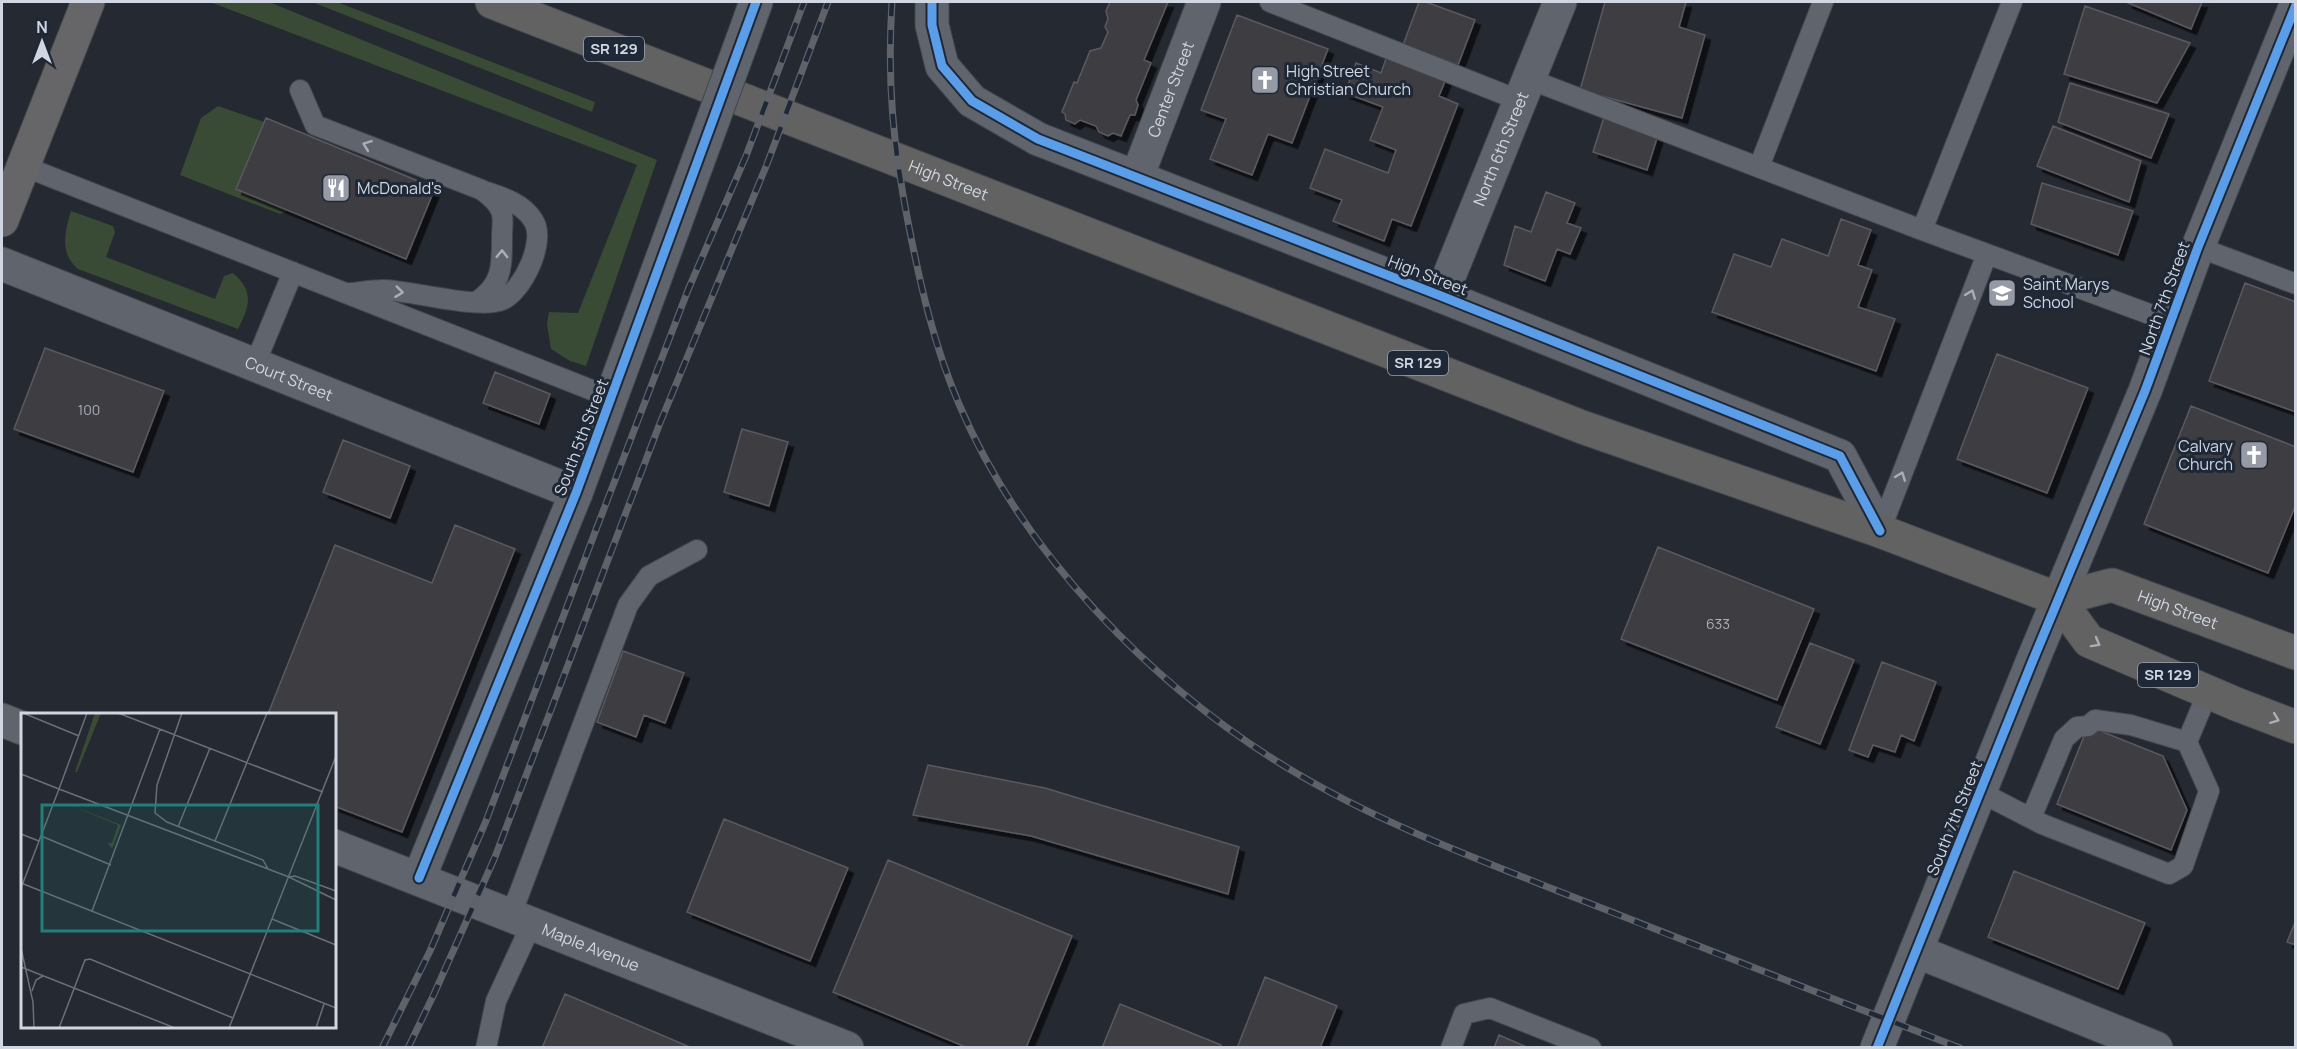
<svg xmlns="http://www.w3.org/2000/svg" width="2297" height="1049" font-family="Manrope,sans-serif">
  <style>
    .green { fill: #394b35 }
    .building { fill: #3e3d43; stroke: #5b5960; stroke-width: 1.5; filter: url(#shadow) }
    .lines { fill: none; stroke-linecap: round; stroke-linejoin: round }
    .service-casing { stroke: #41454d; stroke-width: 22 }
    .minor-casing { stroke: #41454d; stroke-width: 35 }
    .tertiary-casing { stroke: #41454d; stroke-width: 35 }
    .primary-casing { stroke: #41454d; stroke-width: 35 }
    .trunk-casing { stroke: #41454d; stroke-width: 35 }
    .service { stroke: #60646c; stroke-width: 20 }
    .minor { stroke: #60646c; stroke-width: 33 }
    .tertiary { stroke: #60646c; stroke-width: 33 }
    .primary { stroke: #666668; stroke-width: 33 }
    .trunk { stroke: #626263; stroke-width: 33 }
    .rail-casing { stroke: #5f6268; stroke-width: 7 }
    .rail { stroke: #1f2837; stroke-width: 4.5; stroke-dasharray: 14; stroke-linecap: butt }
    .minor-bridge-casing { stroke: #41454d; stroke-width: 35; stroke-linecap: butt }
    .minor-bridge { stroke: #60646c; stroke-width: 33 }
    .cycleway-casing { stroke: #1f2837; stroke-width: 13 }
    .cycleway { stroke: #5a9eea; stroke-width: 9 }
    .oneway { stroke: #a9afb9 }
    .oneway2 { stroke: #aaaeb6 }
    .labels { text-anchor: middle; stroke-width: 6; stroke-linejoin: round; paint-order: stroke }
    .number-label { font-size: 14px; fill: #acb0ba }
    .shield { fill: #1f2837; stroke: #9ca2af; stroke-width: 1.5 }
    .shield-label { font-size: 15px; font-weight: bold; fill: #d1d7e2 }
    .poi-label { font-size: 16px; fill: #d1d7e2; stroke: #1f2837; text-anchor: start }
    .street-label { font-size: 16px; fill: #d1d7e2; stroke: #1f2837 }
    .inset-road { fill: none; stroke: #6a6f78; stroke-width: 1.5 }
    .view { fill: #22807a; fill-opacity: 0.15; stroke: #22807a; stroke-width: 3 }
    .inset-edge { fill: none; stroke: #d1d7e2; stroke-width: 3 }
  </style>
  <defs>
    <filter id="shadow"><feDropShadow dx="5.5" dy="5.5" stdDeviation="0" flood-color="#0009"/></filter>
  </defs>
  <rect width="100%" height="100%" fill="#252931"/>
  <!-- green -->
  <path class="green" d="M210,2H269L657,160L586,366L570,361L551,349L547,324L549,312L578,313L637,165Z
    M312,2H337L595,102L592,112Z
    M218,106L264,122L236,189L288,211L280,214L180,175L201,118Z
    M71,211L113,226L115,232L106,257L215,299L224,276L233,273C254,291 250,306 238,329L78,269C59,253 65,231 71,211Z"/>
  <!-- building -->
  <path class="building" d="M1110,2H1168L1144,60L1151,63L1136,100L1138,105L1135,115H1130L1121,136L1113,133L1108,136L1099,132L1096,126L1080,120L1075,124L1066,120L1065,114L1062,112L1074,82L1077,83L1090,51L1101,48L1108,32L1105,27L1108,19L1106,11Z
    M1419,2H1426L1475,20L1458,65L1403,45Z
    M1605,2H1686L1679,27L1705,35L1682,118L1580,90Z
    M2126,2H2202L2191,29Z
    M2085,6L2190,43L2157,103L2064,74Z
    M1237,15L1328,49L1292,143L1268,134L1252,175L1210,159L1226,119L1201,110Z
    M1387,56L1446,79L1439,96L1458,104L1411,226L1392,219L1384,241L1333,221L1342,200L1310,188L1325,149L1388,173L1396,150L1370,140L1383,107L1345,93L1356,63L1381,73Z
    M2070,83L2169,114L2151,158L2058,122Z
    M1604,117L1658,135L1647,170L1593,152Z
    M266,118L435,188L406,259L236,189Z
    M2053,126L2141,161L2129,202L2037,166Z
    M2042,183L2133,211L2118,255L2031,224Z
    M1546,192L1575,203L1567,223L1581,228L1570,254L1557,249L1545,281L1504,265L1515,226L1531,232Z
    M1841,219L1871,230L1858,265L1872,270L1858,307L1895,319L1876,371L1712,312L1734,254L1771,267L1782,239L1828,256Z
    M2245,283L2296,302V412L2209,381Z
    M45,348L164,391L133,472L14,429Z
    M1997,354L2088,388L2047,493L1957,459Z
    M495,372L550,394L539,424L483,403Z
    M2191,406L2296,447V504L2268,573L2144,524Z
    M742,429L788,442L769,506L724,492Z
    M343,440L410,466L390,518L323,492Z
    M455,525L515,549L402,832L334,806V714H268L335,545L432,583Z
    M1658,547L1814,609L1777,700L1621,639Z
    M1810,643L1854,660L1820,744L1776,727Z
    M623,651L684,673L665,723L644,715L636,737L597,722Z
    M1882,662L1936,682L1914,741L1901,735L1895,752L1873,745L1868,757L1849,750Z
    M2088,726L2163,756L2187,810L2171,850L2057,804Z
    M928,765L1045,788L1239,847L1228,894L1031,836L913,815Z
    M724,819L848,868L810,961L687,912Z
    M888,860L1072,936L1026,1048H968L833,992Z
    M2014,871L2145,923L2118,989L1988,937Z
    M2296,920V945L2287,942Z
    M1265,977L1337,1006L1320,1048H1237Z
    M565,994L692,1048H542Z
    M1120,1004L1221,1045L1220,1048H1102Z
    M1499,1035L1529,1048H1494Z"/>
  <g class="lines">
    <!-- service casing -->
    <g class="service-casing">
      <path id="service" d="M1270,2L1521,101
        M1529,79L1922,230L2171,322
        M300,90L315,125L482,190C490,196 498,202 501,211C504,218 502,228 502,235C502,265 503,285 476,302
        M23,166L612,398
        M1759,167L1823,2
        M1922,230L2012,2
        M2198,247L2296,284
        M351,293C361,292 372,290 383,290C410,290 480,310 502,300C523,291 547,240 533,220C523,204 505,198 487,192
        M255,364L293,272
        M1880,531L1987,254
        M1980,792L2042,824L2169,874L2183,866L2209,791L2187,742L2208,692
        M2031,818L2064,739L2077,727L2088,726L2095,720L2131,725L2187,742
        M511,915L628,605L649,576L697,550
        M486,1048L496,1001L532,923
        M1451,1048L1464,1014L1490,1008L1591,1048"/>
    </g>
    <!-- minor casing -->
    <g class="minor-casing">
      <g id="minor">
        <path d="M742,41L756,2"/>
        <path id="s1" d="M1137,177L1204,2"/>
        <path id="s2" d="M2,264L576,493"/>
        <path id="s3" d="M1441,296L1560,2"/>
        <path d="M419,878L576,493L705,142"/>
        <path d="M1916,951L2156,1048"/>
        <path d="M1877,1048L2033,660L2145,391L2198,247L2296,5"/>
      </g>
    </g>
    <!-- tertiary casing -->
    <g class="tertiary-casing">
      <g id="tertiary">
        <path d="M932,2V25L942,66L972,101L1038,139L1441,296L1840,456L1880,531"/>
        <path d="M2,720L22,728"/>
        <path id="s4" d="M334,846L847,1048"/>
      </g>
    </g>
    <!-- primary casing -->
    <g class="primary-casing">
      <path id="primary" d="M2,220L88,2"/>
    </g>
    <!-- trunk casing -->
    <g class="trunk-casing">
      <g id="trunk">
        <path id="s5" d="M492,2L1582,427L1880,531L2058,599L2089,641L2236,704L2296,727"/>
        <path id="s6" d="M2058,599L2112,585L2296,653"/>
      </g>
    </g>
    <!-- service -->
    <use href="#service" class="service"/>
    <!-- minor -->
    <use href="#minor" class="minor"/>
    <!-- tertiary -->
    <use href="#tertiary" class="tertiary"/>
    <!-- primary -->
    <use href="#primary" class="primary"/>
    <!-- trunk -->
    <use href="#trunk" class="trunk"/>
    <!-- rail casing -->
    <g class="rail-casing">
      <path id="rail" d="M892,2C887,81 893,145 908,222C920,284 934,346 959,404C1022,553 1154,688 1291,770C1381,824 1480,860 1576,898C1704,949 1832,998 1960,1048
        M382,1048L430,951L486,821L597,527L688,290L746,156L804,2
        M408,1048L434,994L495,857L660,423L767,164L828,2"/>
    </g>
    <!-- rail -->
    <use href="#rail" class="rail"/>
    <!-- minor-bridge casing -->
    <g class="minor-bridge-casing">
      <path id="minor-bridge" d="M705,142L742,41"/>
    </g>
    <!-- minor-bridge -->
    <use href="#minor-bridge" class="minor-bridge"/>
    <!-- cycleway casing -->
    <g class="cycleway-casing">
      <path id="cycleway" d="M932,2V25L942,66L972,101L1038,139L1441,296L1840,456L1880,531
        M419,878L576,493L756,2
        M1877,1048L2033,660L2145,391L2198,247L2296,5"/>
    </g>
    <!-- cycleway -->
    <use href="#cycleway" class="cycleway"/>
  </g>
  <!-- one-way arrows -->
  <defs><path id="oneway-chevron" d="M-2-3.5L2.5 0L-2 3.5" fill="none" stroke-width="1.6" stroke-linecap="round" stroke-linejoin="round" transform="scale(1.5)"/></defs>
  <g class="oneway">
    <use href="#oneway-chevron" transform="translate(367 145) rotate(-159)"/>
    <use href="#oneway-chevron" transform="translate(502 254) rotate(-89)"/>
    <use href="#oneway-chevron" transform="translate(399 292) rotate(7)"/>
    <use href="#oneway-chevron" transform="translate(1971 294) rotate(-69)"/>
    <use href="#oneway-chevron" transform="translate(1901 476) rotate(-69)"/>
  </g>
  <g class="oneway2">
    <use href="#oneway-chevron" transform="translate(2096 643) rotate(29)"/>
    <use href="#oneway-chevron" transform="translate(2275 719) rotate(21)"/>
  </g>
  <!-- icons -->
  <defs>
    <g id="church-square" transform="scale(1.5)"><rect x="-9" y="-9" width="18" height="18" rx="4" fill="#959aa4" stroke="#1f2837"/><path d="M-1.2-6h2.4v3.5h3.3v2.4h-3.3V6h-2.4V-.1h-3.3v-2.4h3.3Z" fill="#fff"/></g>
    <g id="restaurant-square" transform="scale(1.5)"><rect x="-9" y="-9" width="18" height="18" rx="4" fill="#959aa4" stroke="#1f2837"/><path d="M-5-6h1v4h1v-4h1v4h1v-4h1v5L-1.5 .5V6h-2V.5L-5-1ZM5-6V6H3V1.5H1.5Q1.5-4 5-6Z" fill="#fff"/></g>
    <g id="school-square" transform="scale(1.5)"><rect x="-9" y="-9" width="18" height="18" rx="4" fill="#959aa4" stroke="#1f2837"/><path d="M0-5L7-2L0 1L-7-2ZM-4 1L0 2.5L4 1V4Q0 6-4 4Z" fill="#fff"/></g>
  </defs>
  <g fill-rule="evenodd">
    <use href="#church-square" x="1265" y="80"/>
    <use href="#restaurant-square" x="336" y="188"/>
    <use href="#school-square" x="2002" y="293"/>
    <use href="#church-square" x="2254" y="455"/>
  </g>
  <g class="labels">
    <!-- number labels -->
    <g class="number-label">
      <text x="89" y="415">100</text>
      <text x="1718" y="629">633</text>
    </g>
    <!-- shield labels -->
    <g class="shield">
      <rect x="584" y="37" width="60" height="24" rx="4.5"/>
      <rect x="1388" y="351" width="60" height="24" rx="4.5"/>
      <rect x="2138" y="663" width="60" height="24" rx="4.5"/>
    </g>
    <g class="shield-label">
      <text x="614" y="54">SR 129</text>
      <text x="1418" y="368">SR 129</text>
      <text x="2168" y="680">SR 129</text>
    </g>
    <!-- poi labels -->
    <g class="poi-label">
      <text x="1286" y="77">High Street<tspan x="1286" dy="18">Christian Church</tspan></text>
      <text x="357" y="194">McDonald's</text>
      <text x="2023" y="290">Saint Marys<tspan x="2023" dy="18">School</tspan></text>
      <text x="2233" y="452" text-anchor="end">Calvary<tspan x="2233" dy="18">Church</tspan></text>
    </g>
    <!-- street labels -->
    <g class="street-label">
      <text dy="6" stroke="none"><textPath href="#s1" startOffset="94">Center Street</textPath></text>
      <text dy="6" stroke="none"><textPath href="#s3" startOffset="159">North 6th Street</textPath></text>
      <text dy="6" stroke="none"><textPath href="#s5" startOffset="490">High Street</textPath></text>
      <text transform="translate(1428 275) rotate(21)" y="6">High Street</text>
      <text transform="translate(2164 298) rotate(-70)" y="6">North 7th Street</text>
      <text dy="6" stroke="none"><textPath href="#s2" startOffset="309">Court Street</textPath></text>
      <text transform="translate(581 437) rotate(-69)" y="6">South 5th Street</text>
      <text dy="6" stroke="none"><textPath href="#s6" startOffset="126">High Street</textPath></text>
      <text transform="translate(1954 818) rotate(-68)" y="6">South 7th Street</text>
      <text dy="6" stroke="none"><textPath href="#s4" startOffset="276">Maple Avenue</textPath></text>
    </g>
  </g>
  <!-- overview -->
  <g transform="translate(21 713)">
    <rect width="315" height="315" fill="#252931"/>
    <path d="M74,0H80L56,59H54ZM44,90L100,112L91,136L87,130H91L97,112Z" fill="#394b35"/>
    <path class="inset-road" d="M2,0L58,23M66,0L38,76L268,164L315,187M97,0L302,79M161,0L136,72L134,100L146,109L242,147L247,156M0,61L38,76L0,175M157,114L189,35M0,121L18,128M20,123L90,152M194,128L246,0M268,164L274,163L315,178M0,170L315,295M71,198L139,16M251,206L315,232M0,235L12,289L13,315M0,254L154,315M11,278L15,267L22,263M38,315L64,247L69,246L212,305M208,315L315,43M295,315L303,291"/>
    <path class="view" d="M21,92H297V218H21Z"/>
    <rect width="315" height="315" class="inset-edge"/>
  </g>
  <!-- border -->
  <rect width="2297" height="1049" fill="none" stroke="#d1d7e2" stroke-width="6"/>
  <!-- north arrow -->
  <g transform="translate(42 42)" stroke="#1f2837" stroke-width="4.5" paint-order="stroke">
  <path d="M0-4.5L10 22L0 15L-10 22Z" fill="#d1d7e2"/>
  <text y="-9" font-size="16" font-weight="bold" text-anchor="middle" fill="#d1d7e2">N</text>
  </g>
</svg>
